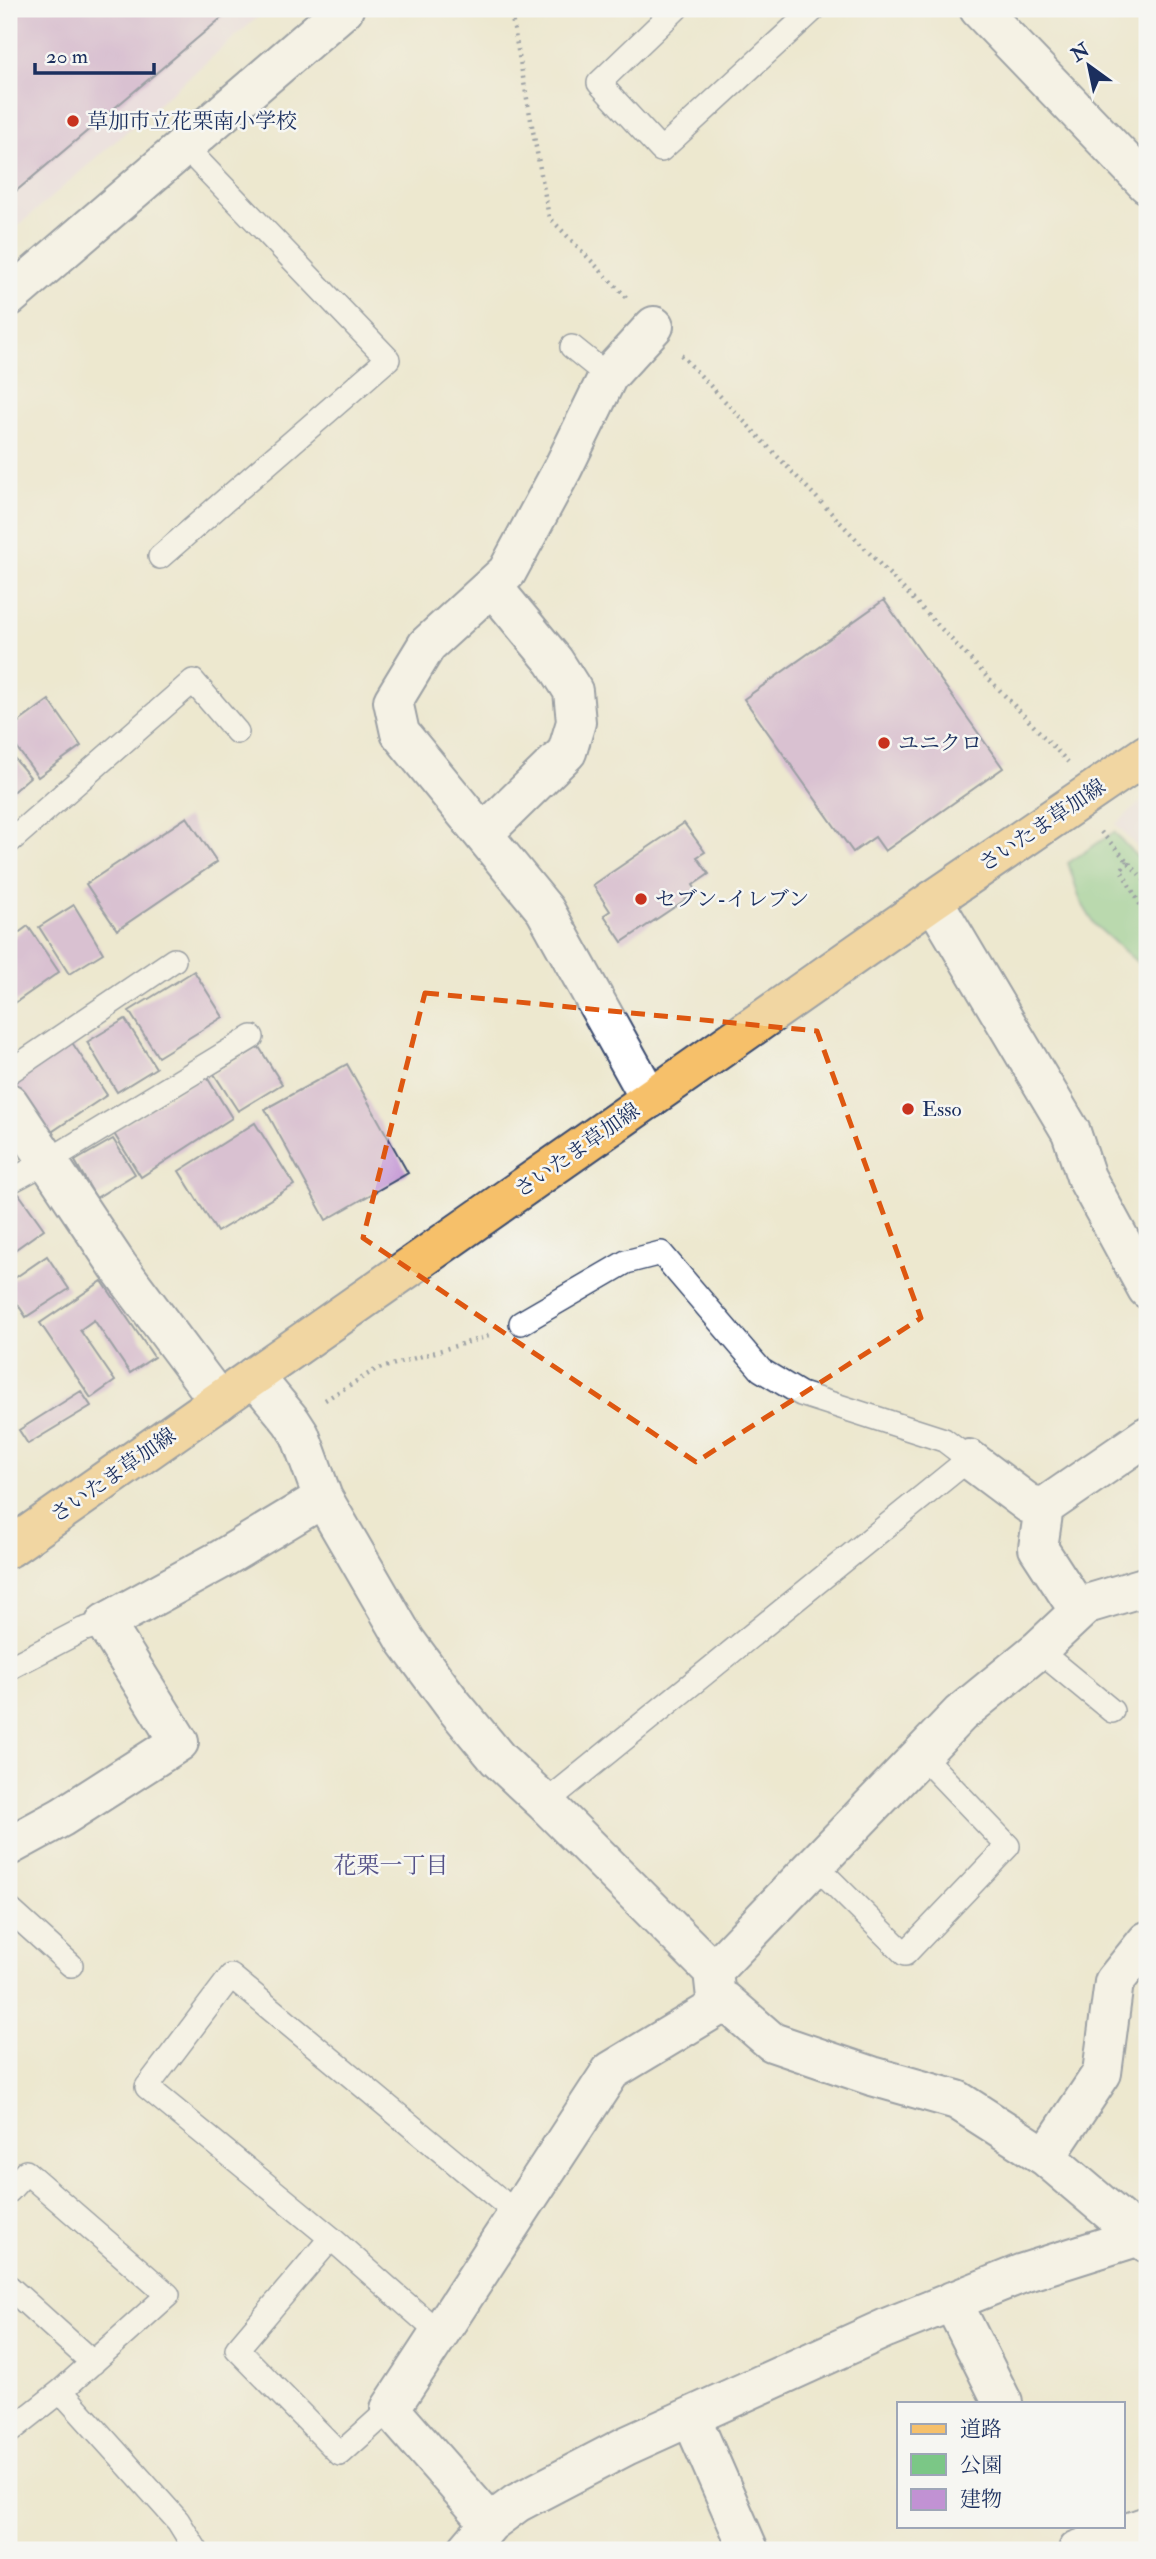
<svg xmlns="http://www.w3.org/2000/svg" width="1156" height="2559" font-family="'IM FELL Double Pica','Noto Serif JP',serif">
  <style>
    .built { fill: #e7d2ef }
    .green { fill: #7bc786; stroke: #4b7b72; stroke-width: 2 }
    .building { fill: #c192d3 }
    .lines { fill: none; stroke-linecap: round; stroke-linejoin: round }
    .lane-casing { stroke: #3a4b6f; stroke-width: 26 }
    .street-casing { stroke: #3a4b6f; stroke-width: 42 }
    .primary-casing { stroke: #3a4b6f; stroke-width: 42 }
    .path { stroke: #3a4b6f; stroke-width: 4.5; stroke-dasharray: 2 5; stroke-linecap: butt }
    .lane { stroke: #fff; stroke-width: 23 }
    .street { stroke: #fff; stroke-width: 38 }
    .primary { stroke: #f6c06b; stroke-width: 38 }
    .marked { fill: none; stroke: #de5710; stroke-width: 5; stroke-dasharray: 14 9; stroke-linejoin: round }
    .poi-dot { fill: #c8321e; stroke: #f6f6f2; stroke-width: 2.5 }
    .labels { text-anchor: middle; stroke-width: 5; stroke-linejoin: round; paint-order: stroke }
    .poi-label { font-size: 21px; fill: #1b2f5e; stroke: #f6f6f2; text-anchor: start }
    .street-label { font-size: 21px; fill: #1b2f5e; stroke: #f6f6f2 }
    .neighbourhood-label { font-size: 23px; fill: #555287; stroke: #f6f6f2 }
  </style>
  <rect width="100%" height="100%" fill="#f6f6f2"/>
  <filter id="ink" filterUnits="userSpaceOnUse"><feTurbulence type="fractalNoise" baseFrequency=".0143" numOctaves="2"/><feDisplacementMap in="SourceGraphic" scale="14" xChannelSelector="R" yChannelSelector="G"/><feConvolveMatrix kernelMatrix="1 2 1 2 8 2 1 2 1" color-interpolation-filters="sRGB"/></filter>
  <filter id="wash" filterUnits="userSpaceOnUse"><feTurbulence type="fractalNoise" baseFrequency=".00686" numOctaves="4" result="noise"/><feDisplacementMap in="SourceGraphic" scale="28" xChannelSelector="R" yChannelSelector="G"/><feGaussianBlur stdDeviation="1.57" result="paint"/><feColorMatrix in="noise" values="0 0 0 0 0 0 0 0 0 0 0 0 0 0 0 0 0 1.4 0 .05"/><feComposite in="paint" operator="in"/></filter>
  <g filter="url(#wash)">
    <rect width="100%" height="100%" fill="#ede8cf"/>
    <!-- built -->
    <path class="built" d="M9,9H267L9,234Z
      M1147,796V858L1116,824Z"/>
    <!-- green -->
    <path class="green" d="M1114,832L1147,868V971L1095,925L1081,902L1068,863Z"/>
    <g id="blocks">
      <!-- building -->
      <path class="building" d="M9,9H232L9,197Z
        M884,600L1003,768L885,851L875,837L853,852L744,699Z
        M49,700L81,746L38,777L9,737V729Z
        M9,752L30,777L9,795Z
        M187,817L217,862L117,930L86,884Z
        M684,823L705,852L697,857L709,874L693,885L697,892L622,942L604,915L610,911L593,885Z
        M74,905L103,953L69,974L39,927Z
        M28,926L59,972L9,1007V940Z
        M194,971L223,1017L158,1057L129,1011Z
        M125,1019L156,1068L117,1092L87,1042Z
        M71,1041L107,1095L44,1137L9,1082Z
        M259,1047L282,1084L238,1111L214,1074Z
        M347,1064L408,1173L326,1220L265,1109Z
        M205,1074L232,1118L141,1177L113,1132Z
        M255,1123L294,1185L217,1232L179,1171Z
        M113,1139L135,1174L96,1198L75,1161Z
        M19,1194L44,1229L9,1254V1201Z
        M47,1256L69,1289L26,1317L9,1291V1282Z
        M102,1281L154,1357L130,1373L94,1320L80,1330L115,1381L91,1398L40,1323Z
        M81,1391L91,1406L28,1444L19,1430Z"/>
    </g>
  </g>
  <g filter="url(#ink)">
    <use href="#blocks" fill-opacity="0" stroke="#3a4b6f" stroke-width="2"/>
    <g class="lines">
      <!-- lane casing -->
      <g class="lane-casing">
        <path id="lane" d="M676,9L599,83L661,150L814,9
          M572,347L608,376
          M160,557L388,359L184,146
          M9,842L193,681L237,732
          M9,1072L174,960
          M9,1182L48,1161L252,1037
          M521,1323L626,1262L661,1253L761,1370L801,1394L944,1440L969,1459L545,1803
          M1038,1650L1112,1711
          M9,1668L82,1630L105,1623
          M816,1866L905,1954L1008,1846L922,1756
          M9,1909L71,1965
          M9,2191L26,2172L168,2295L61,2391L9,2432
          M331,2238L237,2349L340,2454L390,2409
          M9,2287L93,2363
          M440,2334L331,2238L147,2087L231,1976L517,2214
          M61,2391L178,2521L196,2550"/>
      </g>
      <!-- street casing -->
      <g class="street-casing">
        <path id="street" d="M979,9L1147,184
          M9,297L344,9
          M483,834L567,752L576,722L573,691L554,661L492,586
          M933,900L1071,1132L1086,1177L1147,1289
          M650,1099L545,910L400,733L393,701L427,645L507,572L563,468L608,376L654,326
          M9,1103L118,1266L219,1401
          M254,1376L291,1421L300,1435L323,1498L406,1641L454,1706L498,1759L545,1803L713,1971L717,2007L726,2002L772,2042L872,2076L957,2100L1046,2157L1147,2243
          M969,1459L1029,1504L1044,1507L1147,1436
          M1044,1507L1038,1548L1079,1611
          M9,1846L62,1817L179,1742L105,1623L220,1560L323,1498
          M713,1971L960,1714L1038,1650L1087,1604L1147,1586
          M1046,2157L1102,2073L1114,1982L1147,1941
          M952,2301L1003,2403
          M691,2417L749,2550
          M490,2523L390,2409L611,2071L717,2007
          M467,2550L490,2523L517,2503L626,2446L886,2328L1023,2273L1140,2236
          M1078,2550L1147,2526"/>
      </g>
      <!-- primary casing -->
      <g class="primary-casing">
        <path id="primary" d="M9,1548L933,900L1147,754"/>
      </g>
      <!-- path -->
      <path class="path" d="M507,9L512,18L549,217L627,298
        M681,355L1068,762
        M1101,832L1147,883
        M1128,861L1121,870L1147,917
        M325,1400L375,1370L492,1335"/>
      <!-- lane -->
      <use href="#lane" class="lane"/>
      <!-- street -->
      <use href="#street" class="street"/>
      <!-- primary -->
      <use href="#primary" class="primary"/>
    </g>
  </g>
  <!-- marked area -->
  <path d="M0 0H1156V2559H0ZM425,993L817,1031L921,1318L696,1462L363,1238Z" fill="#ede8cf" fill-opacity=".55" fill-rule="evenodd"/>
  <path class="marked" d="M425,993L817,1031L921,1318L696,1462L363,1238Z"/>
  <!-- markers -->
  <g class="poi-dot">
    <circle cx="73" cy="121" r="7"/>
    <circle cx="884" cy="743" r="7"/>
    <circle cx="641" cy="899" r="7"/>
    <circle cx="908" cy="1109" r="7"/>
  </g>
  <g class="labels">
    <!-- poi labels -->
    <g class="poi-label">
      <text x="87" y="128">草加市立花栗南小学校</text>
      <text x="898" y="750">ユニクロ</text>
      <text x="655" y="906">セブン-イレブン</text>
      <text x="922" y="1116">Esso</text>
    </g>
    <!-- street labels -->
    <g class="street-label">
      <text transform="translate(1042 825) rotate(-34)" y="7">さいたま草加線</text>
      <text transform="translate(577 1150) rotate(-35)" y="7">さいたま草加線</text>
      <text transform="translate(113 1475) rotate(-35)" y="7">さいたま草加線</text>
    </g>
    <!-- neighbourhood labels -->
    <g class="neighbourhood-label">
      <text x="391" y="1873">花栗一丁目</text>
    </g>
  </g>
  <!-- margin -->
  <rect width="1156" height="2559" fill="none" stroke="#f6f6f2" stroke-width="35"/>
  <!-- legend -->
  <rect x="897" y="2402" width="228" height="126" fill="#f6f6f2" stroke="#9ea6b7" stroke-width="2"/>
  <rect x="911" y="2424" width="35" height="10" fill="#f6c06b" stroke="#9ea6b7" stroke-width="2"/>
  <text x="960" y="2436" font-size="21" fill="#1b2f5e">道路</text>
  <rect x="911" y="2454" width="35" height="21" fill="#7bc786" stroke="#9ea6b7" stroke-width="2"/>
  <text x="960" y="2472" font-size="21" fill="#1b2f5e">公園</text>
  <rect x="911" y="2489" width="35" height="21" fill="#c192d3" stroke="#9ea6b7" stroke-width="2"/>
  <text x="960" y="2506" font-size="21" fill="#1b2f5e">建物</text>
  <!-- north arrow -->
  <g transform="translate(1089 66) rotate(327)" stroke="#f6f6f2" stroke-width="5" paint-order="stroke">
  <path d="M0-5L12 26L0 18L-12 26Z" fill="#1b2f5e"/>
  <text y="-10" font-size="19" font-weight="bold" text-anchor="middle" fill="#1b2f5e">N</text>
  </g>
  <!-- scale -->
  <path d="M35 63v10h119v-10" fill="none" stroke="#1b2f5e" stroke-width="3.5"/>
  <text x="46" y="63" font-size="21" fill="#1b2f5e" stroke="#f6f6f2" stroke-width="5" paint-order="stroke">20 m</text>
</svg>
